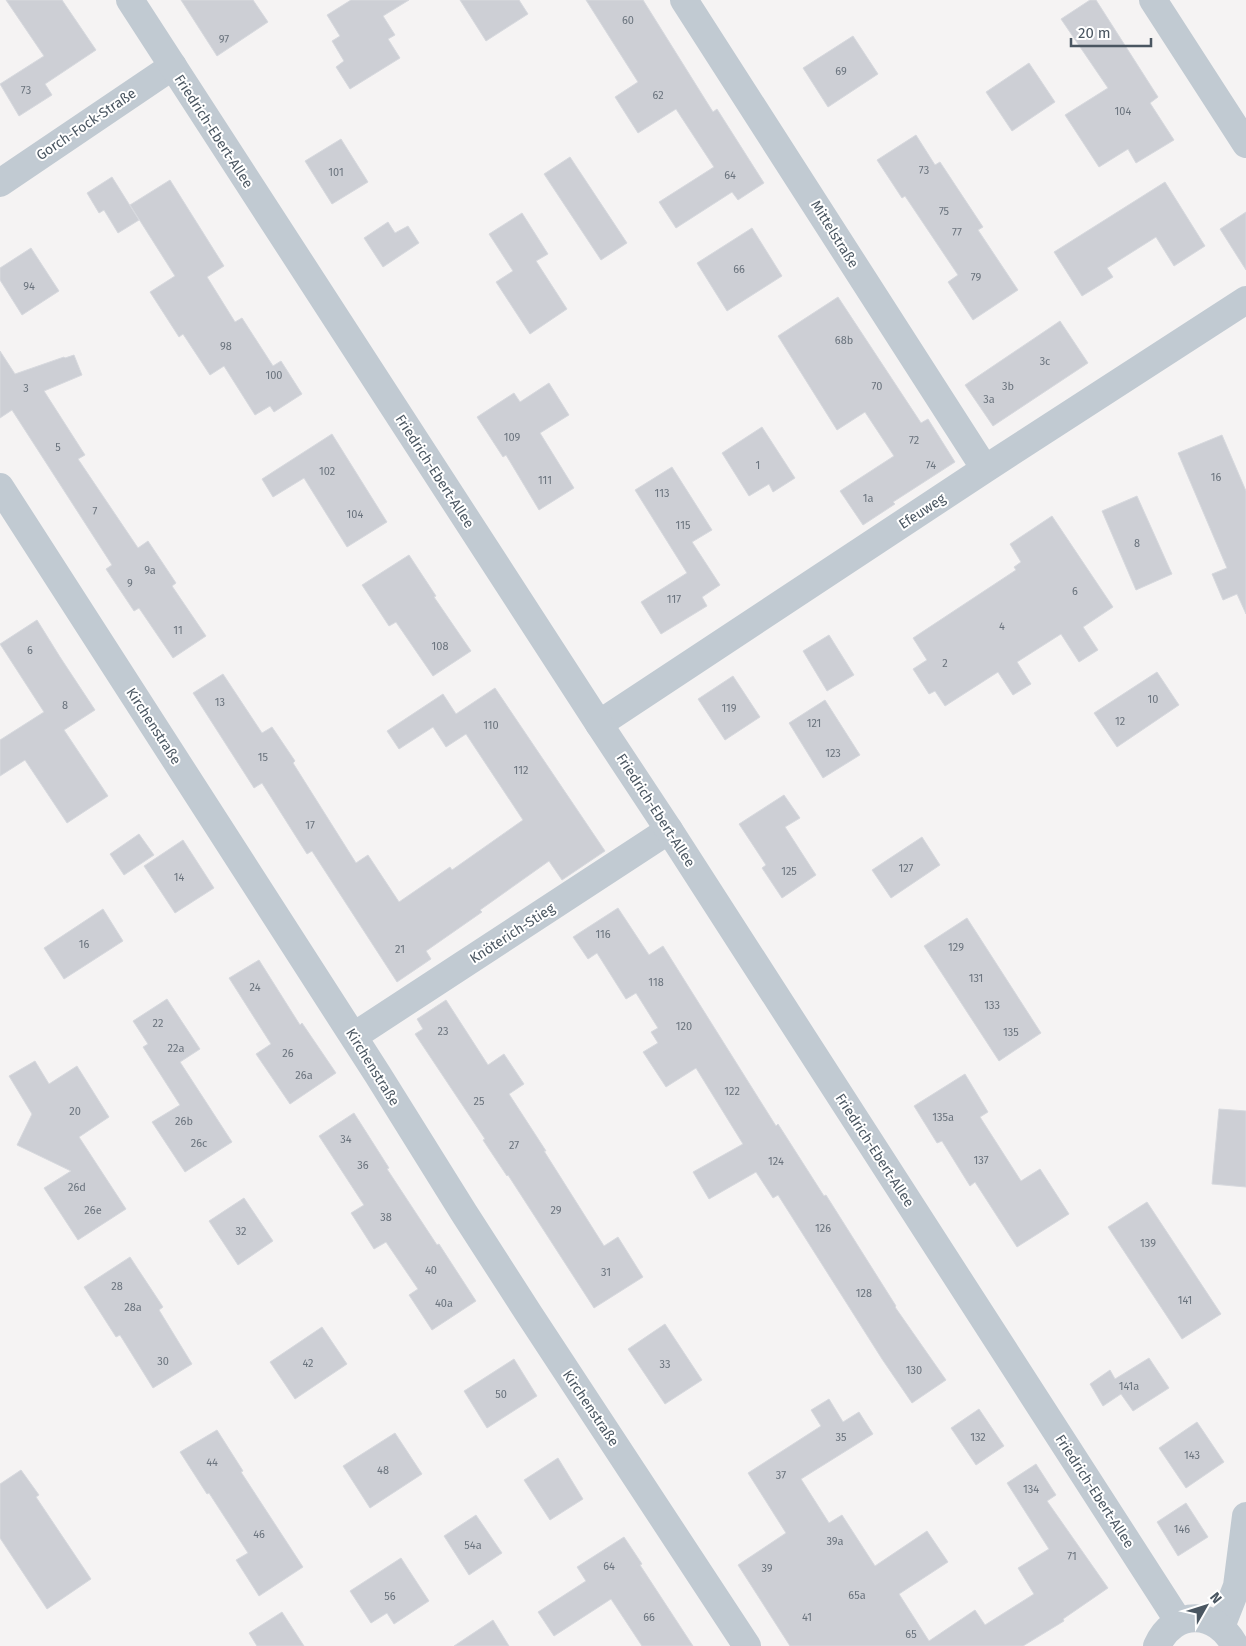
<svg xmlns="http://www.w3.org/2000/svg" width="1246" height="1646" font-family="'Fira Sans',sans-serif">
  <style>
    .building { fill: #cdcfd5; stroke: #d7d9de }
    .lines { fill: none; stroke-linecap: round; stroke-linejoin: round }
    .minor { stroke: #c1cad2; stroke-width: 28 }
    .tertiary { stroke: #c1cad2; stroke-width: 28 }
    .labels { text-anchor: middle; stroke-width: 4; stroke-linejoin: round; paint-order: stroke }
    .number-label { font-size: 11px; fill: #6b747e }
    .street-label { font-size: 14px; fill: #4a5661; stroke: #fff }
  </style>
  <rect width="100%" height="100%" fill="#f5f3f3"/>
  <!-- building -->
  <path class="building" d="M6,0H62L96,50L45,84L52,95L19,116L0,84L44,56Z
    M181,0H253L268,22L217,56Z
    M351,0H409L383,16L395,35L388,39L400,58L350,89L336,67L344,61L332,41L340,36L327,15Z
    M460,0H519L528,14L486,41Z
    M586,0H643L713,112L717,109L764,183L738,200L732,192L676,228L659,202L714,167L676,109L638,133L615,97L638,82Z
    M1090,0H1096L1158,97L1150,103L1174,140L1136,163L1128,149L1099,167L1065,115L1108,88L1061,19Z
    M853,36L878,74L828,107L803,68Z
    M1029,63L1055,102L1012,131L986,92Z
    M916,135L935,165L940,162L983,227L978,230L1018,290L973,320L948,282L958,275L905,196L902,198L877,160Z
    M341,139L368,182L332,204L305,161Z
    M570,157L627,243L601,260L544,174Z
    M112,177L139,220L118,233L104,210L99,213L87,193Z
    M170,180L224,266L207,277L235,322L242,318L273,366L281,361L302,394L274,412L270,406L255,415L224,366L210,375L183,334L179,337L150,292L175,276L130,205Z
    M1165,182L1205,246L1174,266L1156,237L1107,268L1113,277L1082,296L1054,252Z
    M1246,212V270L1220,229Z
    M522,213L548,254L536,261L567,309L530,334L496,282L513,271L489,234Z
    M388,222L395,233L408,226L419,243L383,267L364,238Z
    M752,228L782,276L727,311L697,263Z
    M31,248L59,291L22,315L0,280V268Z
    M838,297L921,423L928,419L955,462L893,502L895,504L863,525L840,491L894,456L865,412L837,430L778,336Z
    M1060,321L1088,363L993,426L965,385Z
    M0,351L15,374L64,357L65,358L74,355L82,375L44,391L85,455L78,459L138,548L148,541L176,583L172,586L206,636L173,658L139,608L134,611L106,569L112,565L12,410L0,418Z
    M549,383L569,415L540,433L574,488L539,510L506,455L503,457L477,417L514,393L520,402Z
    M762,427L795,478L773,492L769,484L749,496L722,453Z
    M332,434L387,522L347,547L304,478L273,497L262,479Z
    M1222,435L1246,491V614L1237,594L1223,600L1212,574L1227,568L1178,453Z
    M672,467L712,530L692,542L720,585L702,597L707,606L661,634L641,602L687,573L635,490Z
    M1137,496L1172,574L1136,590L1102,511Z
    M1052,516L1113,607L1083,627L1098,650L1079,662L1061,634L1017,662L1031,684L1013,695L998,672L945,706L935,691L929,694L913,669L927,660L913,638L1016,570L1014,567L1021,562L1010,544Z
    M409,555L436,596L434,597L471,651L433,676L396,622L389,626L362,585Z
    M37,620L60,657L95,710L64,730L108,796L67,823L25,760L0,776V740L44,712L0,644Z
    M829,635L854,675L827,691L803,651Z
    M1157,672L1179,705L1117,747L1094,713Z
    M223,674L262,733L272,727L295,761L293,763L356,863L368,855L399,902L450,867L452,870L523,820L466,734L446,747L433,727L399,749L387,731L443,694L456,714L495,688L605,851L562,880L549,861L480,910L482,912L426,951L431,959L397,982L312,851L307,854L262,783L254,788L193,693Z
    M733,676L760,717L725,740L698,699Z
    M825,700L860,755L823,778L789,723Z
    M784,795L800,818L785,827L816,875L782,898L762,868L766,865L739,824Z
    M139,834L154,855L124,875L110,854Z
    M922,837L940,865L891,898L872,870Z
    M183,840L214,888L175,913L144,866Z
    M618,908L649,955L663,946L776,1126L778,1124L824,1196L826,1195L896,1306L895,1307L946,1380L912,1403L882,1359L778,1195L773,1198L756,1172L709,1199L693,1172L743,1144L696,1068L666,1087L643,1052L658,1043L651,1032L658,1028L636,993L626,999L597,953L588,959L573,937Z
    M103,909L123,941L64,979L44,948Z
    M967,918L1041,1033L999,1061L924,946Z
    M259,960L300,1025L302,1023L336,1073L290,1104L256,1054L271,1044L229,978Z
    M167,999L200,1049L180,1062L232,1142L185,1172L152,1122L180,1105L143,1047L148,1044L133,1021Z
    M446,1000L488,1065L504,1054L524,1084L509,1094L546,1151H544L604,1246L618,1237L643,1277L594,1308L508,1175L507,1176L483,1140L485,1139L415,1034L423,1029L417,1019Z
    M35,1061L49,1084L77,1066L109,1117L79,1137L126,1209L78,1240L44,1188L71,1171L17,1145L32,1114L9,1076Z
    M965,1074L988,1112L980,1117L1021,1181L1040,1169L1069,1214L1017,1247L975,1182L970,1186L942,1141L937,1143L914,1106Z
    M1219,1109L1246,1111V1187L1212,1184Z
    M354,1113L389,1168L387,1169L437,1245L439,1244L476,1301L432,1330L409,1295L418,1289L386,1242L374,1249L351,1213L364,1205L319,1136Z
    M244,1198L273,1241L238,1265L209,1221Z
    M1147,1202L1221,1314L1182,1339L1108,1227Z
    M130,1257L163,1307L159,1310L192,1364L153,1388L120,1335L116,1337L84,1287Z
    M665,1324L702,1380L665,1404L628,1349Z
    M322,1327L347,1364L295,1399L270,1362Z
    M1149,1358L1169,1388L1133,1411L1121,1394L1103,1406L1090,1384L1110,1370L1115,1379Z
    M514,1359L537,1396L487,1428L464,1391Z
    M829,1399L843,1422L859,1412L873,1434L801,1479L829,1523L842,1515L875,1566L927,1531L948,1562L899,1594L929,1641L975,1610L985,1625L1034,1594L1018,1568L1049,1549L1007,1483L1036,1464L1056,1495L1047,1501L1108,1588L1063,1619L1064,1621L1023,1646H790L738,1565L786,1533L748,1473L821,1426L811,1410Z
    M979,1409L1004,1446L976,1465L951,1428Z
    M1197,1422L1224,1462L1186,1488L1159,1448Z
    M217,1430L243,1471L241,1472L303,1567L259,1596L236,1560L248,1553L209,1493L207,1494L180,1452Z
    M395,1433L422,1474L370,1508L343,1466Z
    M558,1458L583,1499L550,1520L524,1480Z
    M21,1470L39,1495L36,1497L91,1579L47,1609L0,1538V1484Z
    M1186,1503L1208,1537L1178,1556L1157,1522Z
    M476,1515L502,1553L469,1575L444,1536Z
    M624,1537L642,1564L640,1565L693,1646H642L611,1599L554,1636L538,1612L586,1581L577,1567Z
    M401,1558L429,1601L394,1624L387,1613L371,1623L350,1591Z
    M282,1612L304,1646H257L249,1633Z
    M493,1620L509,1646H454Z"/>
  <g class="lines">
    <!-- minor -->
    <path class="minor" d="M684,0L985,469
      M1153,0L1246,144
      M0,183L173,66
      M0,487L378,1075L464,1213L529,1314L747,1646
      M599,724L985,469L1246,300
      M354,1036L669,830
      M1221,1627L1237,1586L1246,1516"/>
    <!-- tertiary -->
    <path class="tertiary" d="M130,0L599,724L669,830L1179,1622
      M1157,1646C1174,1608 1217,1610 1235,1646"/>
  </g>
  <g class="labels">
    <!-- number labels -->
    <g class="number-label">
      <text x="628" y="24">60</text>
      <text x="224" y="43">97</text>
      <text x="841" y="75">69</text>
      <text x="26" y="94">73</text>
      <text x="658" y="99">62</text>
      <text x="1123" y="115">104</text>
      <text x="924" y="174">73</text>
      <text x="336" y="176">101</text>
      <text x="730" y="179">64</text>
      <text x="944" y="215">75</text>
      <text x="957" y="236">77</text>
      <text x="739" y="273">66</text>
      <text x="976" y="281">79</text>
      <text x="29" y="290">94</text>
      <text x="844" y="344">68b</text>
      <text x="226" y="350">98</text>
      <text x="1045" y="365">3c</text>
      <text x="274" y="379">100</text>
      <text x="877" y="390">70</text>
      <text x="1008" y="390">3b</text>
      <text x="26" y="392">3</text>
      <text x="989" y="403">3a</text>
      <text x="512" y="441">109</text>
      <text x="914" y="444">72</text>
      <text x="58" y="451">5</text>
      <text x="758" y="469">1</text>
      <text x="931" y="469">74</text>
      <text x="327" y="475">102</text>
      <text x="1216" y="481">16</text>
      <text x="545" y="484">111</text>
      <text x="662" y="497">113</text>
      <text x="868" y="502">1a</text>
      <text x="95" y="515">7</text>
      <text x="355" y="518">104</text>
      <text x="683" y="529">115</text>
      <text x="1137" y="547">8</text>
      <text x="150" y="574">9a</text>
      <text x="130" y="587">9</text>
      <text x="1075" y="595">6</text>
      <text x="674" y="603">117</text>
      <text x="1002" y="630">4</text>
      <text x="178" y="634">11</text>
      <text x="440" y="650">108</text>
      <text x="30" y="654">6</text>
      <text x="945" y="667">2</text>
      <text x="1153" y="703">10</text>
      <text x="220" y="706">13</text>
      <text x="65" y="709">8</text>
      <text x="729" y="712">119</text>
      <text x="1120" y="725">12</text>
      <text x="814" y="727">121</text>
      <text x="491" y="729">110</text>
      <text x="833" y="757">123</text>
      <text x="263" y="761">15</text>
      <text x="521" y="774">112</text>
      <text x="310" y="829">17</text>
      <text x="906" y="872">127</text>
      <text x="789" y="875">125</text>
      <text x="179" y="881">14</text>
      <text x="603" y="938">116</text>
      <text x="84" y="948">16</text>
      <text x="956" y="951">129</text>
      <text x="400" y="953">21</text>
      <text x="976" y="982">131</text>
      <text x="656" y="986">118</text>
      <text x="255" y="991">24</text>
      <text x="992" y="1009">133</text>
      <text x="158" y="1027">22</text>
      <text x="684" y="1030">120</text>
      <text x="443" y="1035">23</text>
      <text x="1011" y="1036">135</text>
      <text x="176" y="1052">22a</text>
      <text x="288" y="1057">26</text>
      <text x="304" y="1079">26a</text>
      <text x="732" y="1095">122</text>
      <text x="479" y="1105">25</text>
      <text x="75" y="1115">20</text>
      <text x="943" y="1121">135a</text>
      <text x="184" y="1125">26b</text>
      <text x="346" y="1143">34</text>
      <text x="199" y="1147">26c</text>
      <text x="514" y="1149">27</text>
      <text x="981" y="1164">137</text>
      <text x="776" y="1165">124</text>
      <text x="363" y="1169">36</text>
      <text x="77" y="1191">26d</text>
      <text x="93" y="1214">26e</text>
      <text x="556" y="1214">29</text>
      <text x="386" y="1221">38</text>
      <text x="823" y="1232">126</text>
      <text x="241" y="1235">32</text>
      <text x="1148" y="1247">139</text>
      <text x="431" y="1274">40</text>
      <text x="606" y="1276">31</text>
      <text x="117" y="1290">28</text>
      <text x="864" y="1297">128</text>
      <text x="1185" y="1304">141</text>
      <text x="444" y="1307">40a</text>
      <text x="133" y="1311">28a</text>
      <text x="163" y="1365">30</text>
      <text x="308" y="1367">42</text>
      <text x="665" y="1368">33</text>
      <text x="914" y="1374">130</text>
      <text x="1129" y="1390">141a</text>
      <text x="501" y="1398">50</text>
      <text x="841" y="1441">35</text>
      <text x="978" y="1441">132</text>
      <text x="1192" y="1459">143</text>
      <text x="212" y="1466">44</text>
      <text x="383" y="1474">48</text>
      <text x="781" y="1479">37</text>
      <text x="1031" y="1493">134</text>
      <text x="1182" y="1533">146</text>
      <text x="259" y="1538">46</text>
      <text x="835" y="1545">39a</text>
      <text x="473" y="1549">54a</text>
      <text x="1072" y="1560">71</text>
      <text x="609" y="1570">64</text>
      <text x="767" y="1572">39</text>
      <text x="857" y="1599">65a</text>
      <text x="390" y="1600">56</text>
      <text x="649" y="1621">66</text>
      <text x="807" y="1621">41</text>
      <text x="911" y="1638">65</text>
    </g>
    <!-- street labels -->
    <g class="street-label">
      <text transform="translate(86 124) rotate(-34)" y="5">Gorch-Fock-Straße</text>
      <text transform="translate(214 131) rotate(57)" y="5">Friedrich-Ebert-Allee</text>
      <text transform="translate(835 234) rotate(58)" y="5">Mittelstraße</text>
      <text transform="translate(435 471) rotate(57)" y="5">Friedrich-Ebert-Allee</text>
      <text transform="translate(922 511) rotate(-33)" y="5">Efeuweg</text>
      <text transform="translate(154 726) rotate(57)" y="5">Kirchenstraße</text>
      <text transform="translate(656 810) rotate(57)" y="5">Friedrich-Ebert-Allee</text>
      <text transform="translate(512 933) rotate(-33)" y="5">Knöterich-Stieg</text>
      <text transform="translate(373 1067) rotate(58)" y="5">Kirchenstraße</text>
      <text transform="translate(875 1150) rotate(57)" y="5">Friedrich-Ebert-Allee</text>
      <text transform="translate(591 1408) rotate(56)" y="5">Kirchenstraße</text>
      <text transform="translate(1095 1491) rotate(57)" y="5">Friedrich-Ebert-Allee</text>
    </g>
  </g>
  <!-- north arrow -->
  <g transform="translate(1206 1606) rotate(51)" stroke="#ffffff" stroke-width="4" paint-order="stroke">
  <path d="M0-4L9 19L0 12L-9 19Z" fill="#4a5661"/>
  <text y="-8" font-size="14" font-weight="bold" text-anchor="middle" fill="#4a5661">N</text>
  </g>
  <!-- scale -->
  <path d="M1071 38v8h80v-8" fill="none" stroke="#4a5661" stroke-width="2.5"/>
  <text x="1078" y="38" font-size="15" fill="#4a5661" stroke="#ffffff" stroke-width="4" paint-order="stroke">20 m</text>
</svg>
